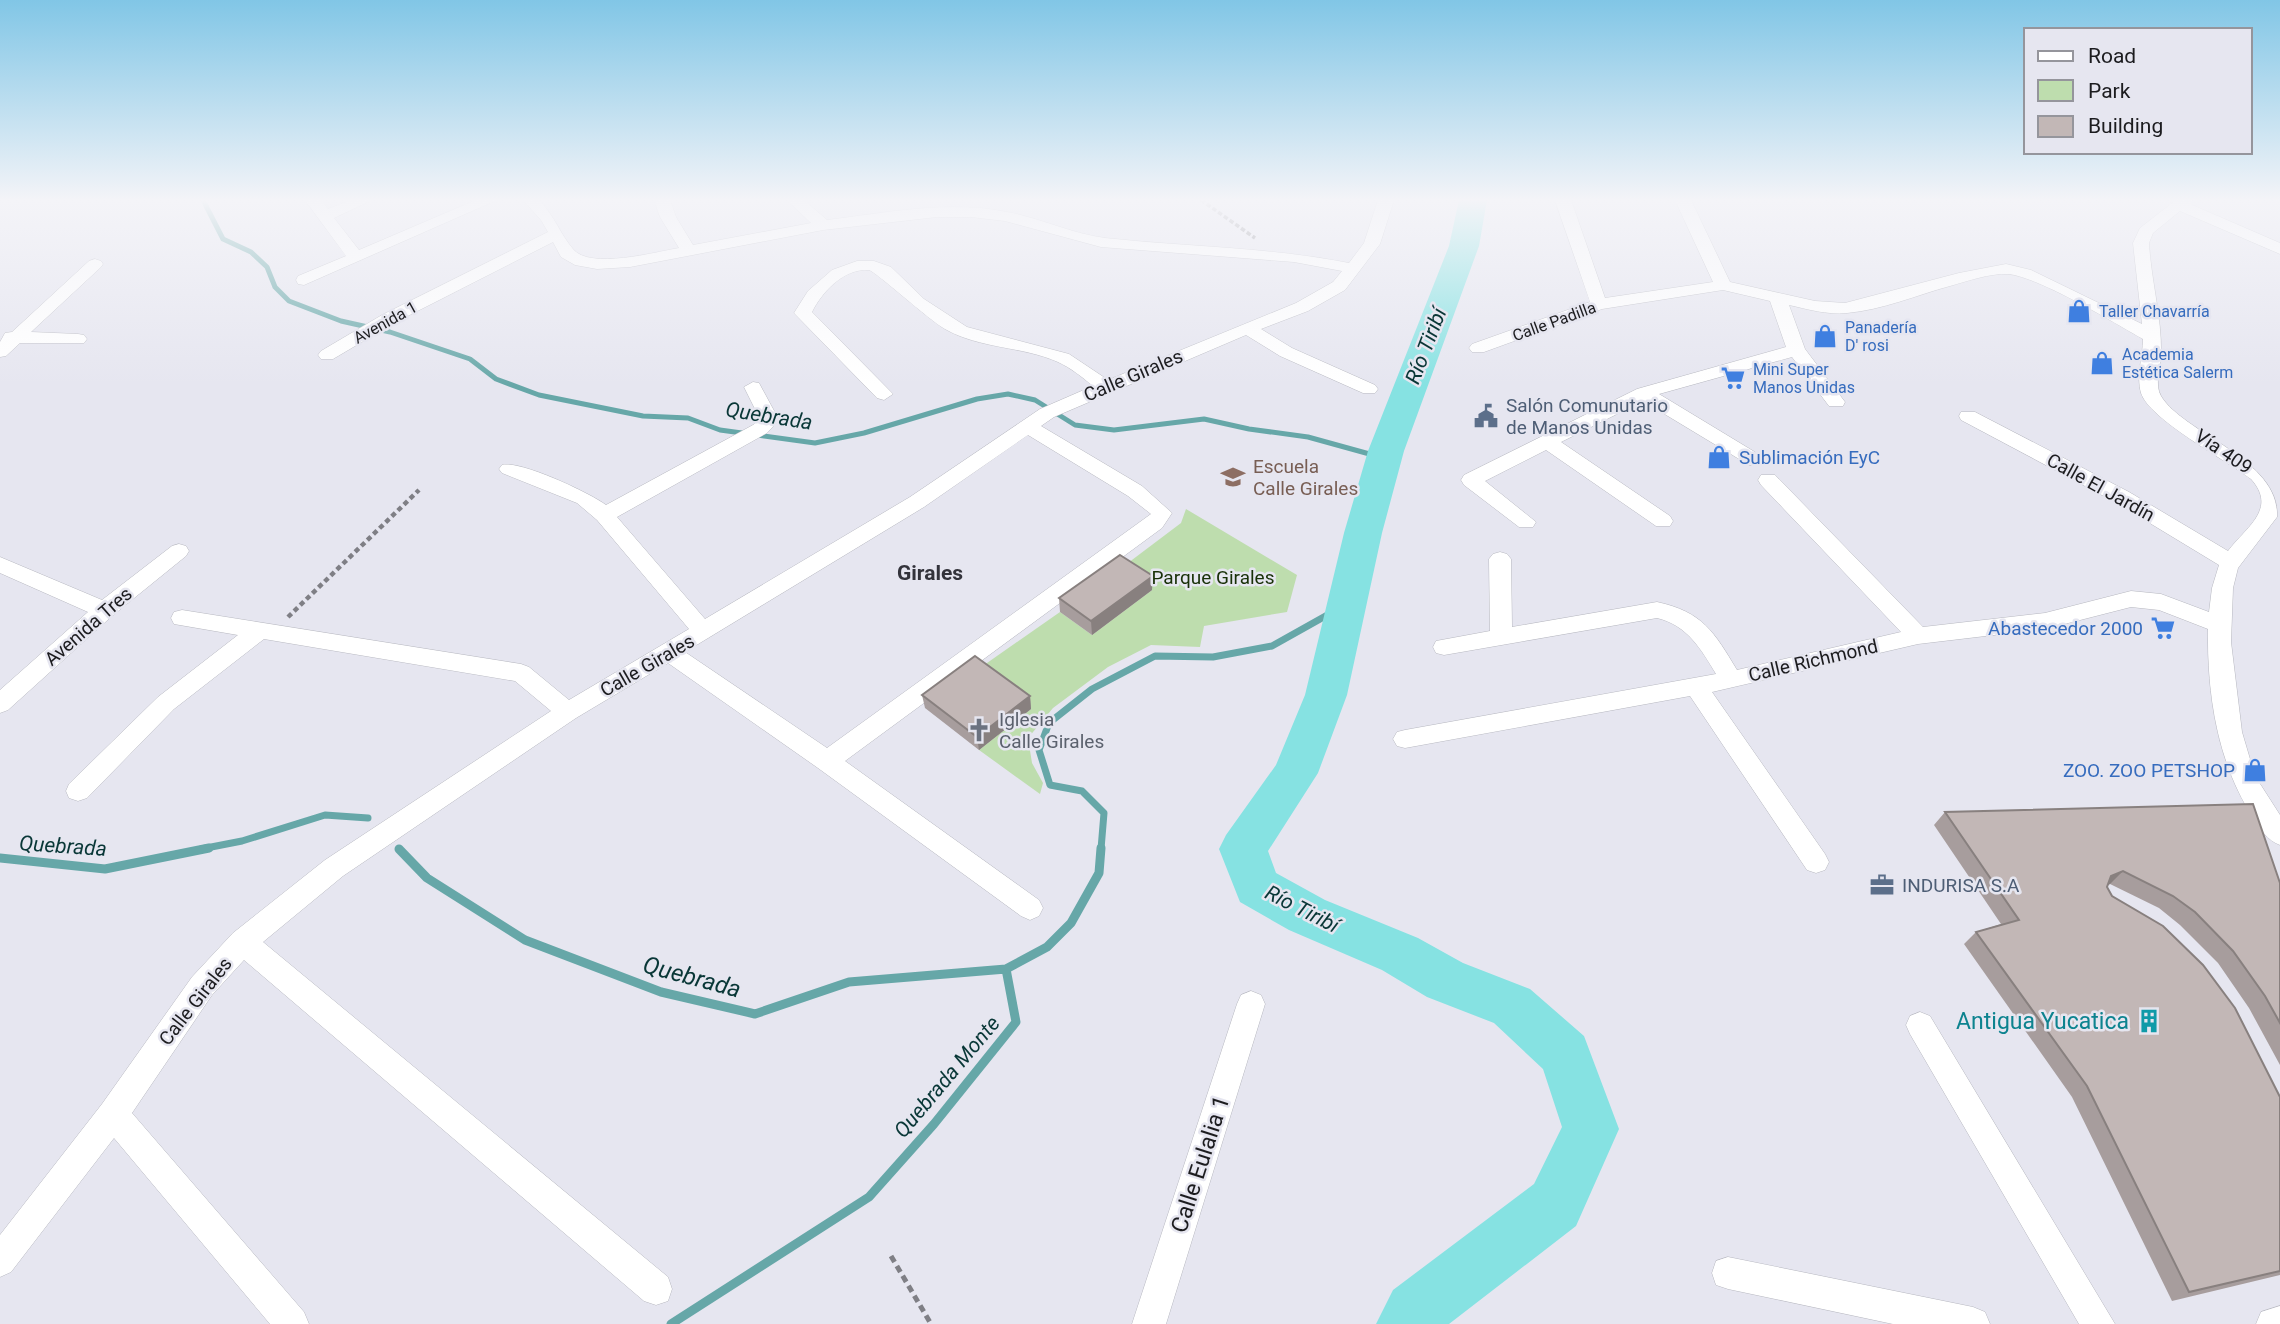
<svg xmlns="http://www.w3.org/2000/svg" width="2280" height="1324" font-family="Roboto,sans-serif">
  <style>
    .green { fill: #beddae }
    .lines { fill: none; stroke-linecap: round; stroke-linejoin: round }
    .stream-far2 { stroke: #66a7a8; stroke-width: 5 }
    .stream-far1 { stroke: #66a7a8; stroke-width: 7 }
    .stream { stroke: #66a7a8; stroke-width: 9 }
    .river { fill: #86e2e2; fill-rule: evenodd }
    .minor-casing { stroke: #b7b8c0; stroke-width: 1 }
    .path-far2 { stroke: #7f7f85; stroke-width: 3.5; stroke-dasharray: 4.5 2.5; stroke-linecap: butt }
    .path-far1 { stroke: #7f7f85; stroke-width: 4.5; stroke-dasharray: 5 3.5; stroke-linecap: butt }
    .path { stroke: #7f7f85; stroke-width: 5; stroke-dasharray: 7 4.5; stroke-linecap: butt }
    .minor { fill: #fff; fill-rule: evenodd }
    .wall { fill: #a79d9d }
    .shaded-wall { fill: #88807f }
    .building { fill: #c2b7b6; stroke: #88807f; stroke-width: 2 }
    .labels { text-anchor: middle; stroke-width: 5; stroke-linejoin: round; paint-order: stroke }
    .far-shop-label { font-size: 16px; fill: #366cbe; stroke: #e6e6f0; text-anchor: start }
    .far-street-label { font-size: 16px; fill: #1c1c1f; stroke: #e6e6f0 }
    .street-label { font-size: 19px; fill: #1c1c1f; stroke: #e6e6f0 }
    .service-label { font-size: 19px; fill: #4e5e75; stroke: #e6e6f0; text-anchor: start }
    .shop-label { font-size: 19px; fill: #366cbe; stroke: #e6e6f0; text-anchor: end }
    .education-label { font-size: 19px; fill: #785e54; stroke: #e6e6f0; text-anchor: start }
    .park-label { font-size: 19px; fill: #193108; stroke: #e6e6f0 }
    .worship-label { font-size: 19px; fill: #5b616d; stroke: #e6e6f0; text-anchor: start }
    .water-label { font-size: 21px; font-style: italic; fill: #093737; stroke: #e6e6f0 }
    .neighbourhood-label { font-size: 21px; font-weight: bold; fill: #33333b; stroke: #e6e6f0 }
    .near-culture-label { font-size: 23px; fill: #0d838f; stroke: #e6e6f0; text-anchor: end }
    .near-street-label { font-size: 23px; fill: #1c1c1f; stroke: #e6e6f0 }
    .near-water-label { font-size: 24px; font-style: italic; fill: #093737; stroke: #e6e6f0 }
  </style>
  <rect width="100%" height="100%" fill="#e6e6f0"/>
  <!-- green -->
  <path class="green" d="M1186,509L1297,575L1287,612L1204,626L1200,647L1151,645L1108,667L1053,708L1028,738L1032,763L1043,783L1040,794L979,750L1031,709L977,670L1060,612L1092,635L1152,590L1120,569L1181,523Z"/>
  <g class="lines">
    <!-- stream-far2 -->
    <path class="stream-far2" d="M203,200L223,239L251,252L267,267L275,287L289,301L341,321L390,332L470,359L496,379L539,395L643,416L688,418L720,430L815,443L864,433L977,399L1008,394L1035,400L1075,425L1114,430L1204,419L1249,429L1308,437L1384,458"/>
    <!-- stream-far1 -->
    <path class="stream-far1" d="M201,849L242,841L325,815L368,818
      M1101,849L1104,813L1082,791L1050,785L1039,750L1049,723L1092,689L1155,656L1213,657L1272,646L1347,604"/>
    <!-- stream -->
    <path class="stream" d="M399,849L427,878L525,940L661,992L755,1014L849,982L1006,969L1047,947L1071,923L1099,873L1101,848
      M0,858L105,869L209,848
      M671,1324L869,1197L934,1124L1016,1022L1006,969"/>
    <!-- river -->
    <path class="river" d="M1459,200H1487L1479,246L1404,451L1382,533L1347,695L1318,773L1268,851L1276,873L1325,900L1418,938L1463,963L1530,989L1584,1036L1619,1129L1576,1226L1449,1324H1376L1393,1290L1534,1184L1562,1127L1543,1069L1494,1023L1427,997L1382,970L1289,930L1240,902L1219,849L1226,835L1276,765L1305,695L1344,533L1368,451L1449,246Z"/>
    <!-- minor casing -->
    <g class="minor-casing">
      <path id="minor" d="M305,200H321L328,209L351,200H372L334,218L359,250L476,200H497L304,285L298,284L296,280L298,276L346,256Z
        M523,200H539C556,218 560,234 573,249C590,270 655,252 679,248L660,217L654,200H670L676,217L693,245L811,223L787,200H804L827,220C886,213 948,200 1007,212C1040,218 1072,234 1105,238C1187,247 1268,247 1349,263L1364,243L1378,200H1394L1380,244L1345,290L1308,311L1261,329L1292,348L1375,385L1378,389L1375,393H1363L1280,356L1246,335L1054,417L1041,426L1142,486L1172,513L1162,528L845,761L1039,900L1043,908L1039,916L1030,920L1021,916L818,768L668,663L576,718L343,876L263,942L668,1277L672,1289L668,1301L656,1305L644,1301L244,960L212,995L132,1113L304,1312L309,1324H270L114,1138L11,1272L0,1277V1235L102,1104L192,977L233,933L325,860L551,711L515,681L264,639L174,709L87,798L78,801L69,798L66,791L69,784L158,697L238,635L174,624L171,618L174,612L182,610L521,664L529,667L569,700L689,629L597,520L577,503L502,473L499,469L502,465C520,460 590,493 606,505L753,425L760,419L744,387L753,382L759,383L779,420L767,433L617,517L705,619L910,497L1040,409L1093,386C1082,377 1071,368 1058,362C1022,346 980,349 945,329C929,320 875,271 869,270C844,268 822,292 812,312L893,394L884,400L877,398L794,313L808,291L832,270L857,261H874L891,267L924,299L967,327L1069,354L1108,380L1296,303L1333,282L1342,271L1294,262L1101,247L1005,221L971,217H937L823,230L630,267L597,269L575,265L561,257L553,242L394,323L333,359H321L318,355L321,351L382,315L548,232L541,220ZM1028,435L1128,496L1151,514L827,748L685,652L924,507Z
        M1555,200H1571L1605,298L1713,282L1675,200H1691L1730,282L1815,301L1845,303L1959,273L2006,264L2031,270L2142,324L2133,243L2140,228L2176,200H2193L2190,204L2280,243V254L2180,211L2153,233L2149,243C2151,280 2162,318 2161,354C2161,366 2154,384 2161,396C2184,434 2280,459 2277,517L2238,568L2233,588L2231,642L2242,732L2255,776L2280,815V845C2267,840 2261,830 2254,819C2217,763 2207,694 2208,629L2159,610L2131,607L2045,629L1918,644L1712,692L1825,854L1829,862L1825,870L1816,873L1807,870L1690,696L1405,748L1397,746L1393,739L1397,732L1405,730L1716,674C1701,649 1687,625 1657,618L1444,655L1436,653L1433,647L1436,641L1490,631L1489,559L1493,554L1500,552L1507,554L1511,559L1512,627L1657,602C1703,612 1714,632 1737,670L1901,632L1761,485L1758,480L1761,475H1775L1923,627L2045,613L2131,591L2161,594L2209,612L2212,588L2219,565L2115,502L1961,420L1959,416L1961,412H1975L2129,492L2228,551C2246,527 2278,509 2251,479C2226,460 2149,419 2141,393C2136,377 2143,355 2143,339C2113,322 2039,277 2008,274C1991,273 1967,281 1950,286C1917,295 1882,310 1847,313C1827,315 1807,309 1789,305L1805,349L1845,402L1843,406H1829L1792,357L1659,394L1763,457L1766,461L1763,465H1749L1643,401L1561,442L1670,516L1673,521L1670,526H1656L1546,450L1485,481L1536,522L1533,527H1519L1464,485L1461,480L1464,475L1637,389L1786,347L1770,301L1723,290L1602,309L1484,352H1472L1469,348L1472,344L1590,302Z
        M95,259L101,261L103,264L101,267L31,332L78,334L84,335L87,339L84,343H20L6,356L0,357V342L5,333L12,332L89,261Z
        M179,544L186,546L189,551L186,556L112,616L8,710L0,713V690L88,612L0,573V557L102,600L172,546Z
        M1251,991L1261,995L1265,1004L1166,1324H1132L1237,1004L1241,995Z
        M1920,1012L1930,1016L2115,1324H2079L1910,1034L1906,1025L1910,1016Z
        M1728,1257L1973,1307L1985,1312L1990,1324H1893L1728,1289L1716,1285L1712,1273L1716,1261Z
        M2280,1306V1324H2256L2261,1312Z"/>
    </g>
    <!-- path-far2 -->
    <path class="path-far2" d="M1201,200L1255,238"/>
    <!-- path-far1 -->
    <path class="path-far1" d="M288,617L419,490"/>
    <!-- path -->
    <path class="path" d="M891,1256L931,1324"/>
    <!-- minor -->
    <use href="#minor" class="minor"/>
  </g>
  <!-- wall -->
  <path class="wall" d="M1152,590L1092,635L1060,612L1059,598Z
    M922,695L1030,696L1031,709L979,750L925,708Z
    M1945,812L2280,883V1072V1065L2249,1008L2218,963L2180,925L2159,908L2110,884L2108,885L2107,887L2112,896L2280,1097V1275L2172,1301L2072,1097L1964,944L1976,932L2001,924L1934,825Z"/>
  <!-- shaded-wall -->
  <path class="shaded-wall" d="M1153,576L1152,590L1092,635L1091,621Z
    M1030,696L1031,709L979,750L977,737Z
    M2123,871L2110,884L2098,889L2111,876Z"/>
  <!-- building -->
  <path class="building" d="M1120,555L1153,576L1091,621L1059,598Z
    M975,656L1030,696L977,737L922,695Z
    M2253,804L2280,883V1023L2265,996L2233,951L2195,912L2173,896L2123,871L2111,876L2107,887L2112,896L2163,926L2203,965L2235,1008L2280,1097V1271L2189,1292L2087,1086L1976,932L2019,920L1945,812Z"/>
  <!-- sky -->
  <linearGradient id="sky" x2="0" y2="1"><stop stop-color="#81c6e6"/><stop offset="0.52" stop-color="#f4f4f8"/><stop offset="1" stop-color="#f4f4f8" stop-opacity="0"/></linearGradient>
  <rect width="2280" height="385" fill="url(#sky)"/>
  <!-- icons -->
  <defs>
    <g id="shop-bare" transform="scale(1.89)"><path d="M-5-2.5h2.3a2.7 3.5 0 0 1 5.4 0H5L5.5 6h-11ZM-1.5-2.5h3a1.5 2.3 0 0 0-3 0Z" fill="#3f7fe0" stroke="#e6e6f0" stroke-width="2.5" paint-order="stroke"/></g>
    <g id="supermarket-bare" transform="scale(1.89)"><path d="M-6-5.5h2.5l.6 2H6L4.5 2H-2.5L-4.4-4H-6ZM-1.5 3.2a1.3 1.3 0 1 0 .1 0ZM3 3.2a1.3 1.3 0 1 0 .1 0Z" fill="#3f7fe0" stroke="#e6e6f0" stroke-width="2.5" paint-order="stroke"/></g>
    <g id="civic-bare" transform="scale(1.89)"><path d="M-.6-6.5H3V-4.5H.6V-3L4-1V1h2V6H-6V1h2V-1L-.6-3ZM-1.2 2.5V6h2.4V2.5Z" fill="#5c6f8a" stroke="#e6e6f0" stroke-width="2.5" paint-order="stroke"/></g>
    <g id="school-bare" transform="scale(1.89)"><path d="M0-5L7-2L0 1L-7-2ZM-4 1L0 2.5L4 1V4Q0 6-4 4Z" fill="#8d6e63" stroke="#e6e6f0" stroke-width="2.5" paint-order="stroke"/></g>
    <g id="church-bare" transform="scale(1.89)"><path d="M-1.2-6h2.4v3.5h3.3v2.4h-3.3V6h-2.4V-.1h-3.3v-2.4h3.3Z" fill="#6b7280" stroke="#e6e6f0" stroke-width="2.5" paint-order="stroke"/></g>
    <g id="office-bare" transform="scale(1.89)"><path d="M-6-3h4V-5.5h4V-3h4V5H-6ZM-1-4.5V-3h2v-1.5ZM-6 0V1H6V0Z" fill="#5c6f8a" stroke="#e6e6f0" stroke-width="2.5" paint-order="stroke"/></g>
    <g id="building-bare" transform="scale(1.89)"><path d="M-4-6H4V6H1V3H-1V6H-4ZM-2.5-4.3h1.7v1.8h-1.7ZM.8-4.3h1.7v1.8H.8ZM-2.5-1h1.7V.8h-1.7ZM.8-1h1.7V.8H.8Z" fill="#0f9aa8" stroke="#e6e6f0" stroke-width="2.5" paint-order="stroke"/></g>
  </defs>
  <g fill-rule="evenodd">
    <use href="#shop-bare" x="2079" y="311"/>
    <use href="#shop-bare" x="1825" y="336"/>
    <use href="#shop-bare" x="2102" y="363"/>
    <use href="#supermarket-bare" x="1733" y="378"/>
    <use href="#civic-bare" x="1486" y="416"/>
    <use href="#shop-bare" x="1719" y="457"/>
    <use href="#school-bare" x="1233" y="477"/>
    <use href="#supermarket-bare" x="2163" y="628"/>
    <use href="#church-bare" x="979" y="730"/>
    <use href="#shop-bare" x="2255" y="770"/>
    <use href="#office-bare" x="1882" y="885"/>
    <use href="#building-bare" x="2149" y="1021"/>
  </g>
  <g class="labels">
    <!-- far-shop labels -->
    <g class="far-shop-label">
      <text x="2099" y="317">Taller Chavarría</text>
      <text x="1845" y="333">Panadería<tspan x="1845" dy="18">D' rosi</tspan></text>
      <text x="2122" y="360">Academia<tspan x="2122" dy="18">Estética Salerm</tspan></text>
      <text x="1753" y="375">Mini Super<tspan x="1753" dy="18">Manos Unidas</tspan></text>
    </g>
    <!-- far-street labels -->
    <g class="far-street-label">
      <text transform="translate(1554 321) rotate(-20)" y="6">Calle Padilla</text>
      <text transform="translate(385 322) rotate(-29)" y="6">Avenida 1</text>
    </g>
    <!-- street labels -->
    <g class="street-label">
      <text transform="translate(1133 375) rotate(-23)" y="7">Calle Girales</text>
      <text transform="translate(2224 451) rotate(34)" y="7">Vía 409</text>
      <text transform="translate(2101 487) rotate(29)" y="7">Calle El Jardín</text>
      <text transform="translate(88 626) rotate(-41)" y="7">Avenida Tres</text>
      <text transform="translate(1813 660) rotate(-13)" y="7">Calle Richmond</text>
      <text transform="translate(647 665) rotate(-30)" y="7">Calle Girales</text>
      <text transform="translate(195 1001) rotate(-52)" y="7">Calle Girales</text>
    </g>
    <!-- service labels -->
    <g class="service-label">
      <text x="1506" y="412">Salón Comunutario<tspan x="1506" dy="22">de Manos Unidas</tspan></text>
      <text x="1902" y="892">INDURISA S.A</text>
    </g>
    <!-- shop labels -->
    <g class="shop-label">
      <text x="1739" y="464" text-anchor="start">Sublimación EyC</text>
      <text x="2143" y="635">Abastecedor 2000</text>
      <text x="2235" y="777">ZOO. ZOO PETSHOP</text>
    </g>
    <!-- education labels -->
    <g class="education-label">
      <text x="1253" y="473">Escuela<tspan x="1253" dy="22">Calle Girales</tspan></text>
    </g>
    <!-- park labels -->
    <g class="park-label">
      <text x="1213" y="584">Parque Girales</text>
    </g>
    <!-- worship labels -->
    <g class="worship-label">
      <text x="999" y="726">Iglesia<tspan x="999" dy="22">Calle Girales</tspan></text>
    </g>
    <!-- water labels -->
    <g class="water-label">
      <text transform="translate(1426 346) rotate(-69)" y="7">Río Tiribí</text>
      <text transform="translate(769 416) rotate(9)" y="7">Quebrada</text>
      <text transform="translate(63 846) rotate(4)" y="7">Quebrada</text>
      <text transform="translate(1302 909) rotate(27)" y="7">Río Tiribí</text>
      <text transform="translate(947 1077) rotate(-50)" y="7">Quebrada Monte</text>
    </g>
    <!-- neighbourhood labels -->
    <g class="neighbourhood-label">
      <text x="930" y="580">Girales</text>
    </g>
    <!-- near-culture labels -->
    <g class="near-culture-label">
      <text x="2129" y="1029">Antigua Yucatica</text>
    </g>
    <!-- near-street labels -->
    <g class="near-street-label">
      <text transform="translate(1200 1164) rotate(-72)" y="8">Calle Eulalia 1</text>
    </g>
    <!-- near-water labels -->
    <g class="near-water-label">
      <text transform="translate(692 977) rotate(15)" y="8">Quebrada</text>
    </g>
  </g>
  <!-- legend -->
  <rect x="2024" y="28" width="228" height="126" fill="#e6e6f0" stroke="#95959c" stroke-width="2"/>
  <rect x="2038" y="51" width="35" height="10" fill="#ffffff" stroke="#95959c" stroke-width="2"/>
  <text x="2088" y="63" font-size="21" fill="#1c1c1f">Road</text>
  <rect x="2038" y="80" width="35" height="21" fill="#beddae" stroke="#95959c" stroke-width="2"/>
  <text x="2088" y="98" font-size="21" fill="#1c1c1f">Park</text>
  <rect x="2038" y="116" width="35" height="21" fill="#c2b7b6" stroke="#95959c" stroke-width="2"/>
  <text x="2088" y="133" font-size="21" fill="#1c1c1f">Building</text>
</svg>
